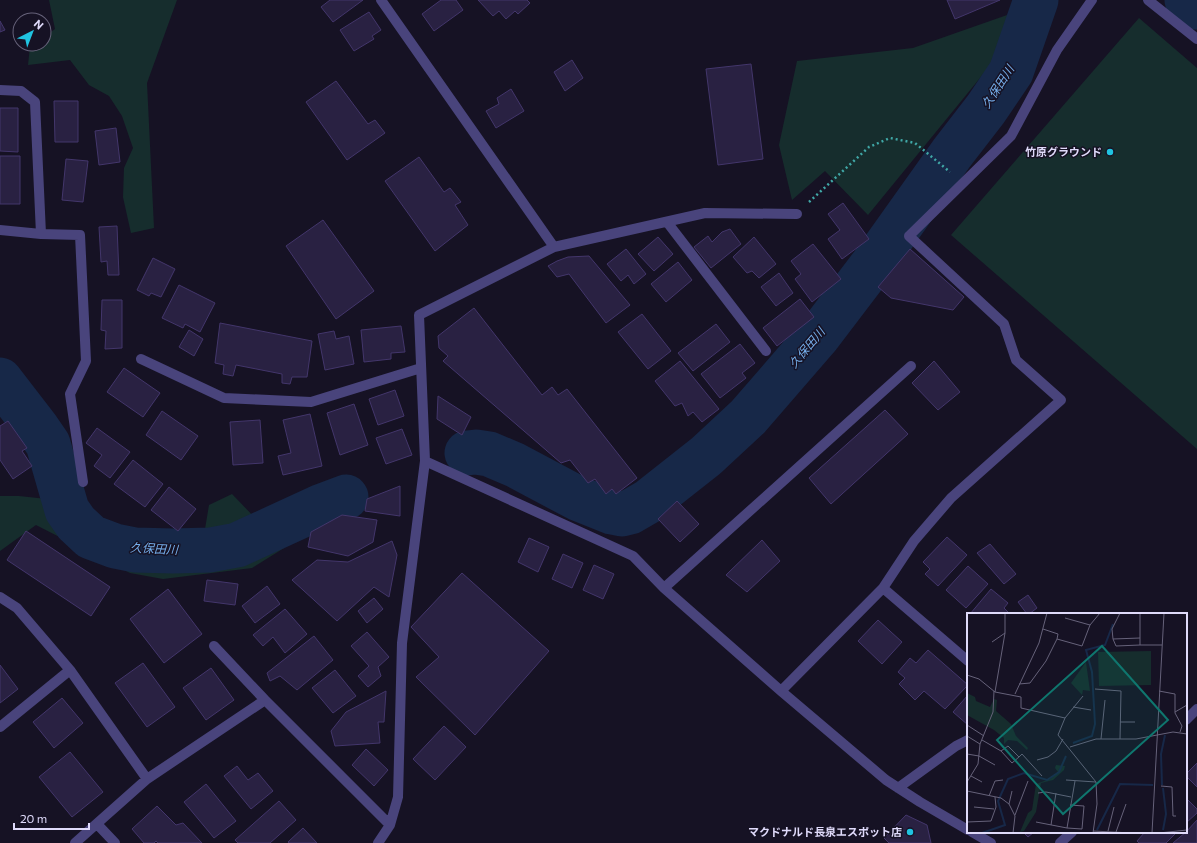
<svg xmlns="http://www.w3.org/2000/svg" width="1197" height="843" font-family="Commissioner,'Noto Sans JP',sans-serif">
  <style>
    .green { fill: #162d2d }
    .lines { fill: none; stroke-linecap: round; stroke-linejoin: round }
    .river { stroke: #172848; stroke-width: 45 }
    .building { fill: #292142; stroke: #43366b }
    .path { stroke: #40a8a7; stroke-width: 2.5; stroke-dasharray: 2 3; stroke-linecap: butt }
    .minor { stroke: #49447c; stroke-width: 10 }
    .poi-dot { fill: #20c3e0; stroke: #161224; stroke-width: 1.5 }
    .labels { text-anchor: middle; stroke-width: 3; stroke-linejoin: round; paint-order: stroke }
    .poi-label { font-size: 11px; font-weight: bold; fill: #dfdafa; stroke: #161224; text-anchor: end }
    .water-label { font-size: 12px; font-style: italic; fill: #76afec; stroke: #161224 }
    .inset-river { fill: none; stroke: #172848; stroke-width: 2 }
    .inset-road { fill: none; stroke: #66627a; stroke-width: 1 }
    .view { fill: #0f766e; fill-opacity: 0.15; stroke: #0f766e; stroke-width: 2 }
    .inset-edge { fill: none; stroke: #dfdafa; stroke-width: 2 }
  </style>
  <rect width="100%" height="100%" fill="#161224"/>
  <!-- green -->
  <path class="green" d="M49,0H177L147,83L154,228L131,233L123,197L124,168L133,148L122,116L109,96L89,85L70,60L28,65L30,46L32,44H44V37L55,29Z
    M1010,14L1007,45L868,215L825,171L792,200L779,145L797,61L913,48Z
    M1139,18L1197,68V449L951,235Z
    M232,494L284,548L252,568L163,579L130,573L36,525L0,551V496H19L47,499L91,537L115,546L210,550L205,529L209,505Z"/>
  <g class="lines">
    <!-- river -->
    <path class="river" d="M1187,0L1197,7
      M0,380L37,428L48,444L67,510L76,523L91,537L115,546L135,550L173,551L210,550L237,545L322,506L346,497
      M467,453L476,452L489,454L515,465L577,498L612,512L622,514L630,512L649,501L706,456L748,417L819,335L873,264L952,153L986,109L1011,72L1036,0"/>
  </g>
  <!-- building -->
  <path class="building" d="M330,0H363L333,22L321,7Z
    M441,0H456L463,10L434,31L422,14Z
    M478,0H527L530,3L518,14L515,11L506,19L499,11L493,16Z
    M947,0H1000L955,19Z
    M369,12L381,30L372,36L374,39L354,51L340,30Z
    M0,21L5,30L0,32Z
    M572,60L583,78L565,91L554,72Z
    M751,64L763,159L718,165L706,69Z
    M336,81L368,124L375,120L385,133L347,160L306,102Z
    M511,89L524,111L496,128L486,111L499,104L497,98Z
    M54,101H78V142H55Z
    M0,108H18V152L0,151Z
    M116,128L120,162L99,165L95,131Z
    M0,156H20V204H0Z
    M419,157L444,192L450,188L461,202L455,205L468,225L435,251L385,181Z
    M66,159L88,161L83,202L62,200Z
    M843,203L869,239L842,259L828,239L840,230L828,214Z
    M323,220L374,291L336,319L286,246Z
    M117,226L119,275H108L107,261L101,262L99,227Z
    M730,229L741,244L711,268L694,247L708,236L712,242L722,232Z
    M658,237L673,254L654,271L638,254Z
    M754,237L776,264L759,278L752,271L747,273L733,257Z
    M813,244L841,279L812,302L795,279L801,274L791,261Z
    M626,249L646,274L634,284L628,275L621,281L607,264Z
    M910,249L964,297L953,310L891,298L878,287Z
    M589,256L630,305L606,323L569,274L557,277L548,266L557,261L568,257Z
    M153,258L175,269L161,297L151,293L149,296L137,290Z
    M678,262L692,280L666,302L651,284Z
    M779,273L793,293L776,306L761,287Z
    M179,285L215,303L200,332L185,324L183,328L162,318Z
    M800,299L814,317L777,346L763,328Z
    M102,300H122V348L105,349L106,331L101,330Z
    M474,308L542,395L552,387L558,395L567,389L637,478L616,494L612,489L606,494L595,479L588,483L570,460L561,463L443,361L448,356L439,348L438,336Z
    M642,314L671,351L648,369L618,332Z
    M220,323L312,341L307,377H292L290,384L282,383V374L236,365L233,376L223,374L224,365L215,363Z
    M716,324L730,342L693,371L678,353Z
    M401,326L405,352L391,353V359L364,362L361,330Z
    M189,330L203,339L194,356L179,347Z
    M334,331L336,339L349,336L354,364L325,370L318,334Z
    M740,344L755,363L742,373L746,378L720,398L701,374Z
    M680,361L719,409L702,422L693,412L688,416L682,403L675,406L655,381Z
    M934,361L960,392L938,410L912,383Z
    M124,368L160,393L143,417L107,392Z
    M395,390L404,416L378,425L369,399Z
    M438,396L471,417L462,435L437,419Z
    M354,404L368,445L340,455L327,413Z
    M885,410L908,434L831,504L809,478Z
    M162,411L198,436L181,460L146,435Z
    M310,414L322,466L283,475L278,456L291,453L283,420Z
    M260,420L263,463L233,465L230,422Z
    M8,421L27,448L22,451L32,466L13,479L0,460V426Z
    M97,428L130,452L110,478L94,466L102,455L86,443Z
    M402,429L412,455L386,464L376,438Z
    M133,460L163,484L145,507L114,484Z
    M400,486V516L365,511L367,499Z
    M169,487L196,509L178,531L151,510Z
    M677,501L699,524L680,542L658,519Z
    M342,515L377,520L373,542L348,556L308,547L311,532Z
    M26,531L110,587L91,616L7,560Z
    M947,537L967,555L938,586L925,574L930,569L923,562Z
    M529,538L549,547L538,572L518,562Z
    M762,540L780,561L747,592L726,575Z
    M392,541L397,555L389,597L374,587L337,621L292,580L317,560L348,562Z
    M990,544L1016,574L1004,584L977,553Z
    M563,554L583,563L572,588L552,579Z
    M594,565L614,574L603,599L583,590Z
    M968,566L988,584L966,608L946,590Z
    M462,573L549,651L475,735L416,677L439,657L411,627Z
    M207,580L238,584L235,605L204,601Z
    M267,586L280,604L255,623L242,606Z
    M168,589L202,634L164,663L130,619Z
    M991,589L1008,603L1004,608L1008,612L1006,614H970Z
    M1028,595L1037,608L1029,614H1027L1018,602Z
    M374,598L383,609L367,623L358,611Z
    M285,609L307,634L285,653L273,637L263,646L253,635Z
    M878,620L902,642L882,664L858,641Z
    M367,632L389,657L378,667L381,676L368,687L358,676L369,666L351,646Z
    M314,636L333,660L297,690L280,676L270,681L267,673Z
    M928,650L968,685L945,709L924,691L915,700L899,684L905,678L898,672L910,658L916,663Z
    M143,663L175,707L147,727L115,683Z
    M0,665L18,689L0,703Z
    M211,668L234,700L206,720L183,688Z
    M335,670L356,696L333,713L312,688Z
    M386,691L384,722H378L380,743L335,746L331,731L346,712Z
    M968,695V725L953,712Z
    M62,698L83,723L54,748L33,722Z
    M444,726L466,747L435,780L413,759Z
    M366,749L388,770L374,786L352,765Z
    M70,752L103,792L72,817L39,777Z
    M1197,763V787L1186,776V774Z
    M237,766L248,780L258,773L273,791L251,809L224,776Z
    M206,784L236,821L214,838L184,802Z
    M1186,798L1197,809V813L1186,823Z
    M279,801L296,820L270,843H238L235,840Z
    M157,806L176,825L183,823L202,843H158L156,841L154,843H144L132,829Z
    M906,815L927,825L931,843H889L884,838Z
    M1197,820V843H1173L1186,832Z
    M303,828L317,843H289L288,842Z
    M1023,832H1034L1028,837Z
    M1145,832H1177L1166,843H1139L1137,841Z"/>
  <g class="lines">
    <!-- path -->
    <path class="path" d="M809,202L869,147L890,138L915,143L950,172"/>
    <!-- minor -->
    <path class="minor" d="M1148,0L1197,39
      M0,90L21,91L35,102L41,234L0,230
      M667,222L766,351
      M41,234L80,235L86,361L70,394L83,482
      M554,247L705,213L797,214
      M141,359L224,398L311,402L421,368
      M425,461L633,556L664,588L781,691L886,780L920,802L968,830
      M664,588L911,366
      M883,588L968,661
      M0,597L17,608L70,670L147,779
      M214,646L265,700L390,825
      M781,691L883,588L914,541L951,498L1061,400L1016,360L1004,324L909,236L1011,136L1057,50L1092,0
      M1186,720L1197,709
      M0,727L70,670
      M898,788L956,746L968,740
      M97,824L115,843
      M972,832L991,843
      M75,843L147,779L265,700
      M378,843L390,825L398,797L402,643L425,461L419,315L554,247L381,0
      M1060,843L1072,832"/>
  </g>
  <!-- markers -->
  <g class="poi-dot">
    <circle cx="1110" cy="152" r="4"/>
    <circle cx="910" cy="832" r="4"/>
  </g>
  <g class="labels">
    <!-- poi labels -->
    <g class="poi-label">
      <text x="1102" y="156">竹原グラウンド</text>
      <text x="902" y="836">マクドナルド長泉エスポット店</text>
    </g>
    <!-- water labels -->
    <g class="water-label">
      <text transform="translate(998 87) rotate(-57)" y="4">久保田川</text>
      <text transform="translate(807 348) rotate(-50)" y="4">久保田川</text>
      <text transform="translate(154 549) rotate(3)" y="4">久保田川</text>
    </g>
  </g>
  <!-- overview -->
  <g transform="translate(967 613)">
    <rect width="220" height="220" fill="#161224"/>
    <path d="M184,38V72L132,73L131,39ZM119,49L123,78L116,77L115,82L104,70ZM0,80L8,84L9,88L23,94L27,86L30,87L29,98L44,111L49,123L61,135L60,137L50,128L41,127L37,131V125L27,117L0,102ZM89,152L98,153L97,157L86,167L74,170L69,199L57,218L53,219L61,200L65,197L69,171L83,166L91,159L88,155Z" fill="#162d2d"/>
    <path class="inset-river" d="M106,130L125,123L128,111L125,59L119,37L138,32L146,11M195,172L194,141L198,122M196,175L199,201L196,217M130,217L153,171L186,172M15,220L38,212L31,188L41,166L57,160L80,167L92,159L99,143"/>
    <path class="inset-road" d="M153,0L145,16L146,26L173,25M173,0V32H195M98,5L123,12M76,16L91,21L90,26L115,33L123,12L133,0M146,26L149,33L173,32M25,29L38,20V0M0,62L12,66L28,79L54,84V95L98,105L91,122L129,169L130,191L126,220M52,71L63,70L79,48L90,26M128,76L154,78L153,126M192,78L208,81V100L215,113L213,119M28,79L38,20M48,81L72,30L80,0M106,94L124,97M208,99L220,92M98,105L116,83M153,109H168M0,112L17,123M0,123L13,131M134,126L138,87M15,127L34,138L45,150L52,144L41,133L34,138M103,134L129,126H169L206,119L220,121M0,141L12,143L28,152M52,144L55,141L75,163M70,147L81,144L89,138L96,126M4,163L15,169M99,167L129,169M0,169L11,151L13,131L26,99L27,78M194,173L205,174L206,203H209M0,178L34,185L42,191L48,203L46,220M71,180L79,179L104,184M22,183L28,168L36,167M42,191L45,178M7,194L27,196M48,202L61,168M0,209L24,208L29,194L28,184M69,209L100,215L108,168M84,212L89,180M100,215L115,216L117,193L103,192M126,218L165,220M141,218L147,194M149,219L159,191M185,220L197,0M192,220L220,217"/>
    <path class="view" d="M135,33L201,107L96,201L30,127Z"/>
    <rect width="220" height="220" class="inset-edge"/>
  </g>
  <!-- north arrow -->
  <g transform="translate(32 32) rotate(42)"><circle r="19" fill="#161224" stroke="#66627a"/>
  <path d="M0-3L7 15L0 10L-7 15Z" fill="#20c3e0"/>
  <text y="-6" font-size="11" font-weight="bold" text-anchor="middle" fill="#dfdafa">N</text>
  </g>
  <!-- scale -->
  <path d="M14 823v6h75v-6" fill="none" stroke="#dfdafa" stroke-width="2"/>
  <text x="20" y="823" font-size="12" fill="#dfdafa" stroke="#161224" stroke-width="3" paint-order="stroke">20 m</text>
</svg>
